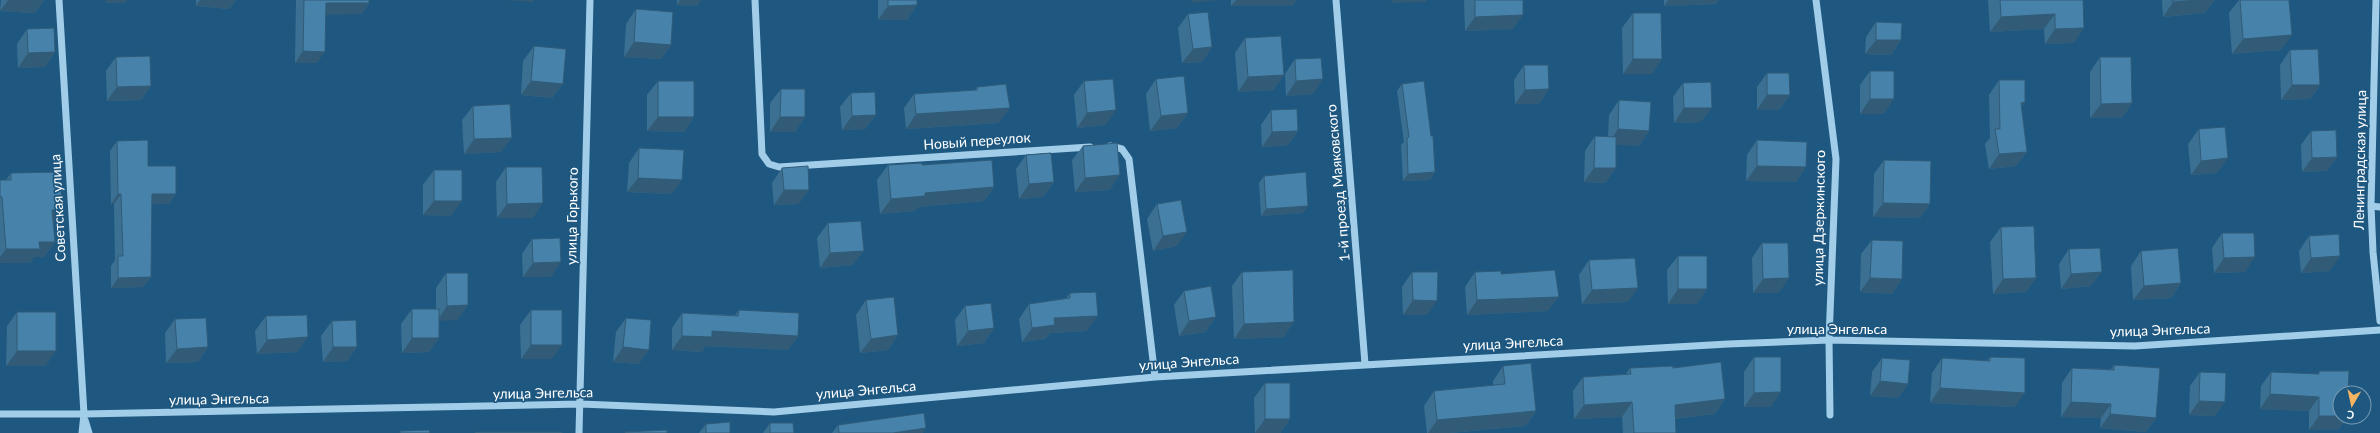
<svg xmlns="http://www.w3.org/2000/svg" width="2380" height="433" font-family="Lato,sans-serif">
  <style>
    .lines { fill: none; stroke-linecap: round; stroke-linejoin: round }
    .minor { stroke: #a2cde9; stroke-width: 7 }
    .wall { fill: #3c7092 }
    .shaded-wall { fill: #315b77 }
    .building { fill: #4682aa; stroke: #315b77 }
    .labels { text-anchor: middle; stroke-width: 3.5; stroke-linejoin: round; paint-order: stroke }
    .street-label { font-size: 14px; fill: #fff; stroke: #1e5880 }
  </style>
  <rect width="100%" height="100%" fill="#1e5880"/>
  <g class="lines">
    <!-- minor -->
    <path class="minor" d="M59,0L84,414L82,433
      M755,0L762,154L769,164L779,167L1090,147
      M1336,0L1365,364
      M1816,0L1836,159L1829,340L1830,415
      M2376,0L2371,206L2373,252L2380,321
      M1110,146L1122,149L1129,159L1155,377
      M2371,206L2380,207
      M0,414H84L581,404L774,412L1155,377L1728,344L1829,340L2135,346L2380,330
      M85,420L89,433
      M579,433L590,0"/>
  </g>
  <!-- wall -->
  <path class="wall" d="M1,0H44L35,13L0,11Z
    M196,0H236L229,9L196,6Z
    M296,0H369V3L362,14H325L317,63H295Z
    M677,0H701L697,6L677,5Z
    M878,0H917V5L907,20H878Z
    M1231,0H1297L1292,6H1231Z
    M1464,0H1523L1513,29L1465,31Z
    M1664,0H1719L1716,4L1664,6Z
    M1988,0H2083L2074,43L2045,44L2044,29L1990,32Z
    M2162,0H2215L2205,13L2163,17Z
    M2239,0H2289L2281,50L2232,54L2229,13Z
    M636,9L671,45L661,59L624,57L626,24Z
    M1633,13L1662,59L1652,74H1623L1622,28Z
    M1188,14L1212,47L1202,62L1182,63L1178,28Z
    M1876,22L1901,40L1891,55L1865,54L1866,37Z
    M27,29L55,52L45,67L18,68L17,44Z
    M1245,38L1284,75L1273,90L1238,92L1235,53Z
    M534,46L563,84L552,98L521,95L523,61Z
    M2290,50L2320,85L2310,99L2281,100L2280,65Z
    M116,57L151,86L141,100L107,101L106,71Z
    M2100,57L2132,103L2122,118H2090V72Z
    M1295,59L1313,94L1286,96L1285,74Z
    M1524,65L1549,89L1539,104H1515L1514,80Z
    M1870,71L1884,114H1860V85Z
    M1767,73L1790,95L1779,110H1757V87Z
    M1156,79L1188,113L1177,128L1150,131L1146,94Z
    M1999,80L2025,102L2021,108L2027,152L2016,166L1989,169L1985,144L1990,138L1989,95Z
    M658,81L694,117L684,132L647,131V95Z
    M1084,81L1106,125L1077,128L1074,95Z
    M1683,83L1701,122L1674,123L1673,97Z
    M1402,84L1431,136L1435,172L1430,180L1403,181L1401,145L1404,142L1397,91Z
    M977,87L999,123L906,129L904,108L914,94L975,90Z
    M781,89L805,117L795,132H770V103Z
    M851,93L876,115L865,129L842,130L840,107Z
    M1619,100L1649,131L1639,146L1616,144V168L1605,183L1584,182L1585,151L1595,136L1608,137L1609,115Z
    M473,106L501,152L464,154L462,120Z
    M1271,110L1298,131L1288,145L1262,147L1261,125Z
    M2199,129L2217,173L2191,175L2188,144Z
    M2311,131L2337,157L2327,171L2302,172L2301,145Z
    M1757,140L1806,167L1796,182L1746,181L1747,155Z
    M117,141L148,166L176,194L169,204H151V277L143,287L111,288V266L115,260L114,204H111L110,151Z
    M1083,146L1110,190L1075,192L1072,160Z
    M639,148L672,194L627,192L629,163Z
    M1026,155L1054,182L1043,197L1019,199L1016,169Z
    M1884,160L1930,204L1920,218L1873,217L1874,174Z
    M888,165H922L994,187L984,201L918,207L915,211L880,214L877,180Z
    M506,167L533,218H497L496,182Z
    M782,168L799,204L774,205L772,183Z
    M434,170L451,216L423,215V185Z
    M11,173L63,209L53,223L55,242L44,257H34L30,263H0V180H6Z
    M1264,176L1303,213L1261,216L1259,183Z
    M1157,204L1177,246L1153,251L1147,219Z
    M828,223L853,265L820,268L817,238Z
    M2001,227L2036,278L2026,292L1993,294L1990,242Z
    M2222,233L2245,272L2214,273L2212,248Z
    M2309,236L2330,271L2301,273L2299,251Z
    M532,239L551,277H523L522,254Z
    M1872,240L1902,279L1892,294L1860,292L1861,254Z
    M1762,243L1779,293H1753L1752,258Z
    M2069,249L2091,286L2061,289L2059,264Z
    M2141,251L2181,283L2171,298L2133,300L2131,266Z
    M1678,256L1697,304H1668L1667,270Z
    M1589,260L1628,302L1582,304L1579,275Z
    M1242,272L1284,337L1234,339L1232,286Z
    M1412,272L1427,315H1403L1402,287Z
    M1475,272L1501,274L1548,311L1467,315L1465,287Z
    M446,273L458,320H439V338L429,352L402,353L401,324L412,309H436V288Z
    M1184,291L1216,317L1205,332L1179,336L1174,305Z
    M1070,293L1087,331L1050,333L1045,339L1022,342L1019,319L1029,304L1066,298Z
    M866,300L898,335L888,350L860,353L856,315Z
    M965,306L994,328L984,343L957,346L955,320Z
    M531,310L552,359H521L520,325Z
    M739,310L798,336L788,350L705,346L702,352L672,350V328L682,313L735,315Z
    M17,312L46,366H6L7,326Z
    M266,316L298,352L257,354L255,331Z
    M626,318L639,364L613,362L616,332Z
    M175,319L208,347L198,362L166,363L165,333Z
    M332,321L357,347L347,361L323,362L321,336Z
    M1754,357L1771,407H1744V372Z
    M1990,357L2015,407L1930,403L1932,373L1942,358L1987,361Z
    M1882,358L1908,384L1898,398L1870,396L1872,372Z
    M2114,365L2156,418L2146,432L2100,428L2101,418L2061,417L2062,383L2072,368L2111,369Z
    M1503,366L1536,411L1526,426L1449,433H1427L1424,406L1434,391L1493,385V381Z
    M1630,368H1673L1725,399L1715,414L1675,419L1676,433H1623L1622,417L1574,419L1573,391L1583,377L1626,374Z
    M2319,371L2340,417H2347L2338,430H2309V411L2260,409L2261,386L2271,372L2318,374Z
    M2200,372L2215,416L2189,415L2190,386Z
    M1265,383L1290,419L1280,433H1255L1254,398Z
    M770,423L794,433H763Z
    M706,424L730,433H699Z
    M838,425L923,433H832Z"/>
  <!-- shaded-wall -->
  <path class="shaded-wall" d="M8,0H44L35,13L0,11Z
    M106,0H127L125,3H104Z
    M200,0H236L229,9L196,6Z
    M506,0H534L533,2Z
    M680,0H701L697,6L677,5Z
    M1192,0H1219L1190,3Z
    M1236,0H1297L1292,6H1231Z
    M1392,0H1427L1425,2L1390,3Z
    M1668,0H1719L1716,4L1664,6Z
    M2199,0H2215L2205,13L2163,17L2173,2Z
    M326,3H369L362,14L318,15Z
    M917,5L907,20H878L888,6Z
    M2055,14L2044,29L1990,32L2001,17Z
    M1523,15L1513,29L1465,31L1475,17Z
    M2084,28L2074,43L2045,44L2055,29Z
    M2292,35L2281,50L2232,54L2243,39Z
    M1876,40H1901L1891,55L1865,54Z
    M634,42L671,45L661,59L624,57Z
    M1212,47L1202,62L1182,63L1193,49Z
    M303,51L325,52L317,63H295Z
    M55,52L45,67L18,68L28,53Z
    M1633,59H1662L1652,74H1623Z
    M1284,75L1273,90L1238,92L1248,77Z
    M1323,79L1313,94L1286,96L1296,81Z
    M531,81L563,84L552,98L521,95Z
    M2292,85H2320L2310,99L2281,100Z
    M151,86L141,100L107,101L117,87Z
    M1549,89L1539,104H1515L1525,90Z
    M1767,95H1790L1779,110H1757Z
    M1870,99H1894L1884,114H1860Z
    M2025,102L2015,117L2021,103Z
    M2132,103L2122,118H2090L2101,104Z
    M1010,108L999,123L906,129L916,114Z
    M1684,108H1712L1701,122L1674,123Z
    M1116,110L1106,125L1077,128L1087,113Z
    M1188,113L1177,128L1150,131L1161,116Z
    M876,115L865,129L842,130L852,116Z
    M658,117H694L684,132L647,131Z
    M780,117H805L795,132H770Z
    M1618,129L1649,131L1639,146L1608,144Z
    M1298,131L1288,145L1262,147L1272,132Z
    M512,138L501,152L464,154L474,139Z
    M2027,152L2016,166L1989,169L1999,154Z
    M2337,157L2327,171L2302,172L2312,158Z
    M2228,158L2217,173L2191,175L2201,161Z
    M1757,166L1806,167L1796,182L1746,181Z
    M1594,168H1616L1605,183L1584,182Z
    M1435,172L1430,180L1403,181L1408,174Z
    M1120,175L1110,190L1075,192L1085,178Z
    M638,178L682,180L672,194L627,192Z
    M1054,182L1043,197L1019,199L1029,184Z
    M994,187L984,201L918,207L915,211L880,214L891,199L925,193Z
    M784,190H809L799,204L774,205Z
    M118,194H121L114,204H111Z
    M152,194H176L169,204H144Z
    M434,201H462L451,216L423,215Z
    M543,203L533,218H497L507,204Z
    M1883,203L1930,204L1920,218L1873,217Z
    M1308,206L1303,213L1261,216L1266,209Z
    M63,209L53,223L52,210Z
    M1187,232L1177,246L1153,251L1163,236Z
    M39,242H55L44,257H34L30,263H0V257L6,249Z
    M864,251L853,265L820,268L830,253Z
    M2340,256L2330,271L2301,273L2311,258Z
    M2255,257L2245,272L2214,273L2224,258Z
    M561,262L551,277H523L533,263Z
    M2102,272L2091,286L2061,289L2071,274Z
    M151,277L143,287L111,288L118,278Z
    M1789,278L1779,293H1753L1763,279Z
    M1870,278L1902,279L1892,294L1860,292Z
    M2036,278L2026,292L1993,294L2003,279Z
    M2181,283L2171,298L2133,300L2144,286Z
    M1638,288L1628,302L1582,304L1592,290Z
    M1678,289H1707L1697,304H1668Z
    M1559,297L1548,311L1467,315L1477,300Z
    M1413,300L1437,301L1427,315H1403Z
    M468,305L458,320L437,321L447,306Z
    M1098,316L1087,331L1050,333L1045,339L1022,342L1032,328L1054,318Z
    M1216,317L1205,332L1179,336L1189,321Z
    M1294,322L1284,337L1234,339L1244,324Z
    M994,328L984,343L957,346L968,331Z
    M712,331L798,336L788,350L705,346L702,352L672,350L682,336Z
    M898,335L888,350L860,353L871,339Z
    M308,337L298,352L257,354L267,340Z
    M412,338H439L429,352L402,353Z
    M531,345H562L552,359H521Z
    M208,347L198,362L166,363L177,349Z
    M333,347H357L347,361L323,362Z
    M623,347L649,350L639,364L613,362Z
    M17,351H56L46,366H6Z
    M1880,381L1908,384L1898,398L1870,396Z
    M1940,388L2025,393L2015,407L1930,403Z
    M1781,392L1771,407H1744L1754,393Z
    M2270,394L2319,397L2309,411L2260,409Z
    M1725,399L1715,414L1665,420L1675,405Z
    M2199,401L2225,402L2215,416L2189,415Z
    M1632,402L1622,417L1574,419L1584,405Z
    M2071,402L2111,404L2101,418L2061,417Z
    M1536,411L1526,426L1449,433H1428L1437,420Z
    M2110,414L2156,418L2146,432L2100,428Z
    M2319,416H2340V417H2347L2338,430H2309Z
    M1265,419H1290L1280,433H1255Z
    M926,428L923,433H893Z"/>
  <!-- building -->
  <path class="building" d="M304,0H369V3H326L325,52L303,51Z
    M888,0H917V5L888,6Z
    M1475,0H1523V15L1475,17Z
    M2000,0H2083L2084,28L2055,29V14L2001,17Z
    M2173,0H2199L2173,2Z
    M2240,0H2289L2292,35L2243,39Z
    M636,9L673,12L671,45L634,42Z
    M1208,12L1212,47L1193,49L1188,14Z
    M1633,13H1661L1662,59H1633Z
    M1876,22L1902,23L1901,40H1876Z
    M54,28L55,52L28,53L27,29Z
    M1281,36L1284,75L1248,77L1245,38Z
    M534,46L566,49L563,84L531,81Z
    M2318,49L2320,85H2292L2290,50Z
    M150,56L151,86L117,87L116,57Z
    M2100,57H2131L2132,103L2101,104Z
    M1321,58L1323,79L1296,81L1295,59Z
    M1524,65H1548L1549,89L1525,90Z
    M1870,71H1894V99H1870Z
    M1767,73H1789L1790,95H1767Z
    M1184,76L1188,113L1161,116L1156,79Z
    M1113,79L1116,110L1087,113L1084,81Z
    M1999,80H2025V102L2021,103L2027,152L1999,154L1995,129H2000Z
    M658,81H694V117H658Z
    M1424,81L1431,136H1433L1435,172L1408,174L1407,138L1409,137L1402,84Z
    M1711,82L1712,108H1684L1683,83Z
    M1006,84L1010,108L916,114L914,94L977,90V87Z
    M781,89H805V117H780Z
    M875,92L876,115L852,116L851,93Z
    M1619,100L1651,102L1649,131L1618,129Z
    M510,104L512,138L474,139L473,106Z
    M1297,109L1298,131L1272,132L1271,110Z
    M2225,127L2228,158L2201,161L2199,129Z
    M2336,130L2337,157L2312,158L2311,131Z
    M1595,136L1616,137V168H1594Z
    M148,140V166H176V194H152L151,277L118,278V256H123L121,194H118L117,141Z
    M1757,140L1807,142L1806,167L1757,166Z
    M1117,143L1120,175L1085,178L1083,146Z
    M639,148L684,150L682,180L638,178Z
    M1051,153L1054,182L1029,184L1026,155Z
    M992,160L994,187L925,193V196L891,199L888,165L922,163V165Z
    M1884,160L1931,161L1930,204L1883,203Z
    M808,166L809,190H784L782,168Z
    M506,167H542L543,203L507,204Z
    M434,170H462V201H434Z
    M59,172L63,209L52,210L55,242H39L40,249H6L2,197H0V180H11V173Z
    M1306,172L1308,206L1266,209L1264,176Z
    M1181,200L1187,232L1163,236L1157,204Z
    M861,221L864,251L830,253L828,223Z
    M2034,226L2036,278L2003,279L2001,227Z
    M2222,233H2254L2255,257L2224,258Z
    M2339,234L2340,256L2311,258L2309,236Z
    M560,238L561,262L533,263L532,239Z
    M1872,240L1903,241L1902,279L1870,278Z
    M1762,243H1788L1789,278L1763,279Z
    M2100,248L2102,272L2071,274L2069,249Z
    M2178,248L2181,283L2144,286L2141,251Z
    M1678,256H1707V289H1678Z
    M1635,258L1638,288L1592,290L1589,260Z
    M1293,270L1294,322L1244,324L1242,272Z
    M1555,270L1559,297L1477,300L1475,272L1501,271V274Z
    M1412,272H1438L1437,301L1413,300Z
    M446,273H468V305L447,306Z
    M1211,286L1216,317L1189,321L1184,291Z
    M1096,292L1098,316L1054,318L1055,325L1032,328L1029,304L1070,298V293Z
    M894,297L898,335L871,339L866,300Z
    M991,303L994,328L968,331L965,306Z
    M412,309H439V338H412Z
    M531,310H562V345H531Z
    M739,310L799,313L798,336L712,331V337L682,336V313L738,316Z
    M17,312H56V351H17Z
    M307,315L308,337L267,340L266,316Z
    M206,318L208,347L177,349L175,319Z
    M626,318L651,320L649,350L623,347Z
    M356,320L357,347H333L332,321Z
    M1754,357H1781V392L1754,393Z
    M1990,357L2025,358V393L1940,388L1942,358L1990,361Z
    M1882,358L1910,360L1908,384L1880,381Z
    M1721,362L1725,399L1675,405L1676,433H1634L1632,402L1584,405L1583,377L1631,374L1630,368L1673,366V368Z
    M1531,363L1536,411L1437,420L1434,391L1505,384L1503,366Z
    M2114,365L2160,368L2156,418L2110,414L2111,404L2071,402L2072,368L2114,370Z
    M2319,371H2349L2348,393H2340V416H2319V397L2270,394L2271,372L2319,374Z
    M2200,372L2226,373L2225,402L2199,401Z
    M1265,383H1290V419H1265Z
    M924,413L926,428L893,433H839L838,425Z
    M730,422V433H706V424Z
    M770,423H793L794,433H770Z
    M429,430L430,433H400V431Z
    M667,430V433H625V432Z
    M475,432H562V433H475Z"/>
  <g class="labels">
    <!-- street labels -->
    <g class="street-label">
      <text transform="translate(977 141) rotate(-4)" y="5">Новый переулок</text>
      <text transform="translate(2360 160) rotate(-89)" y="5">Ленинградская улица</text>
      <text transform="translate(1338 183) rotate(-95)" y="5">1-й проезд Маяковского</text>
      <text transform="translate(58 208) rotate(-93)" y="5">Советская улица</text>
      <text transform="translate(572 216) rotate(-89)" y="5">улица Горького</text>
      <text transform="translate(1819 218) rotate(-89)" y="5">улица Дзержинского</text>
      <text x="1837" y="334">улица Энгельса</text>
      <text transform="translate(2160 330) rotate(-2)" y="5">улица Энгельса</text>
      <text transform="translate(1513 343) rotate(-3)" y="5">улица Энгельса</text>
      <text transform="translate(1189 362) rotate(-4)" y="5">улица Энгельса</text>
      <text transform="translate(866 390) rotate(-5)" y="5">улица Энгельса</text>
      <text transform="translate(543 393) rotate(-1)" y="5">улица Энгельса</text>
      <text transform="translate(219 399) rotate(-1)" y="5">улица Энгельса</text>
    </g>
  </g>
  <!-- north arrow -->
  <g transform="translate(2352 405) rotate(189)"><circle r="19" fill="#1e5880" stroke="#789bb3"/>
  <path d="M0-3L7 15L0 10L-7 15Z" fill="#f8b561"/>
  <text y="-6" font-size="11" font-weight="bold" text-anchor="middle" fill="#ffffff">С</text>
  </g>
</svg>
